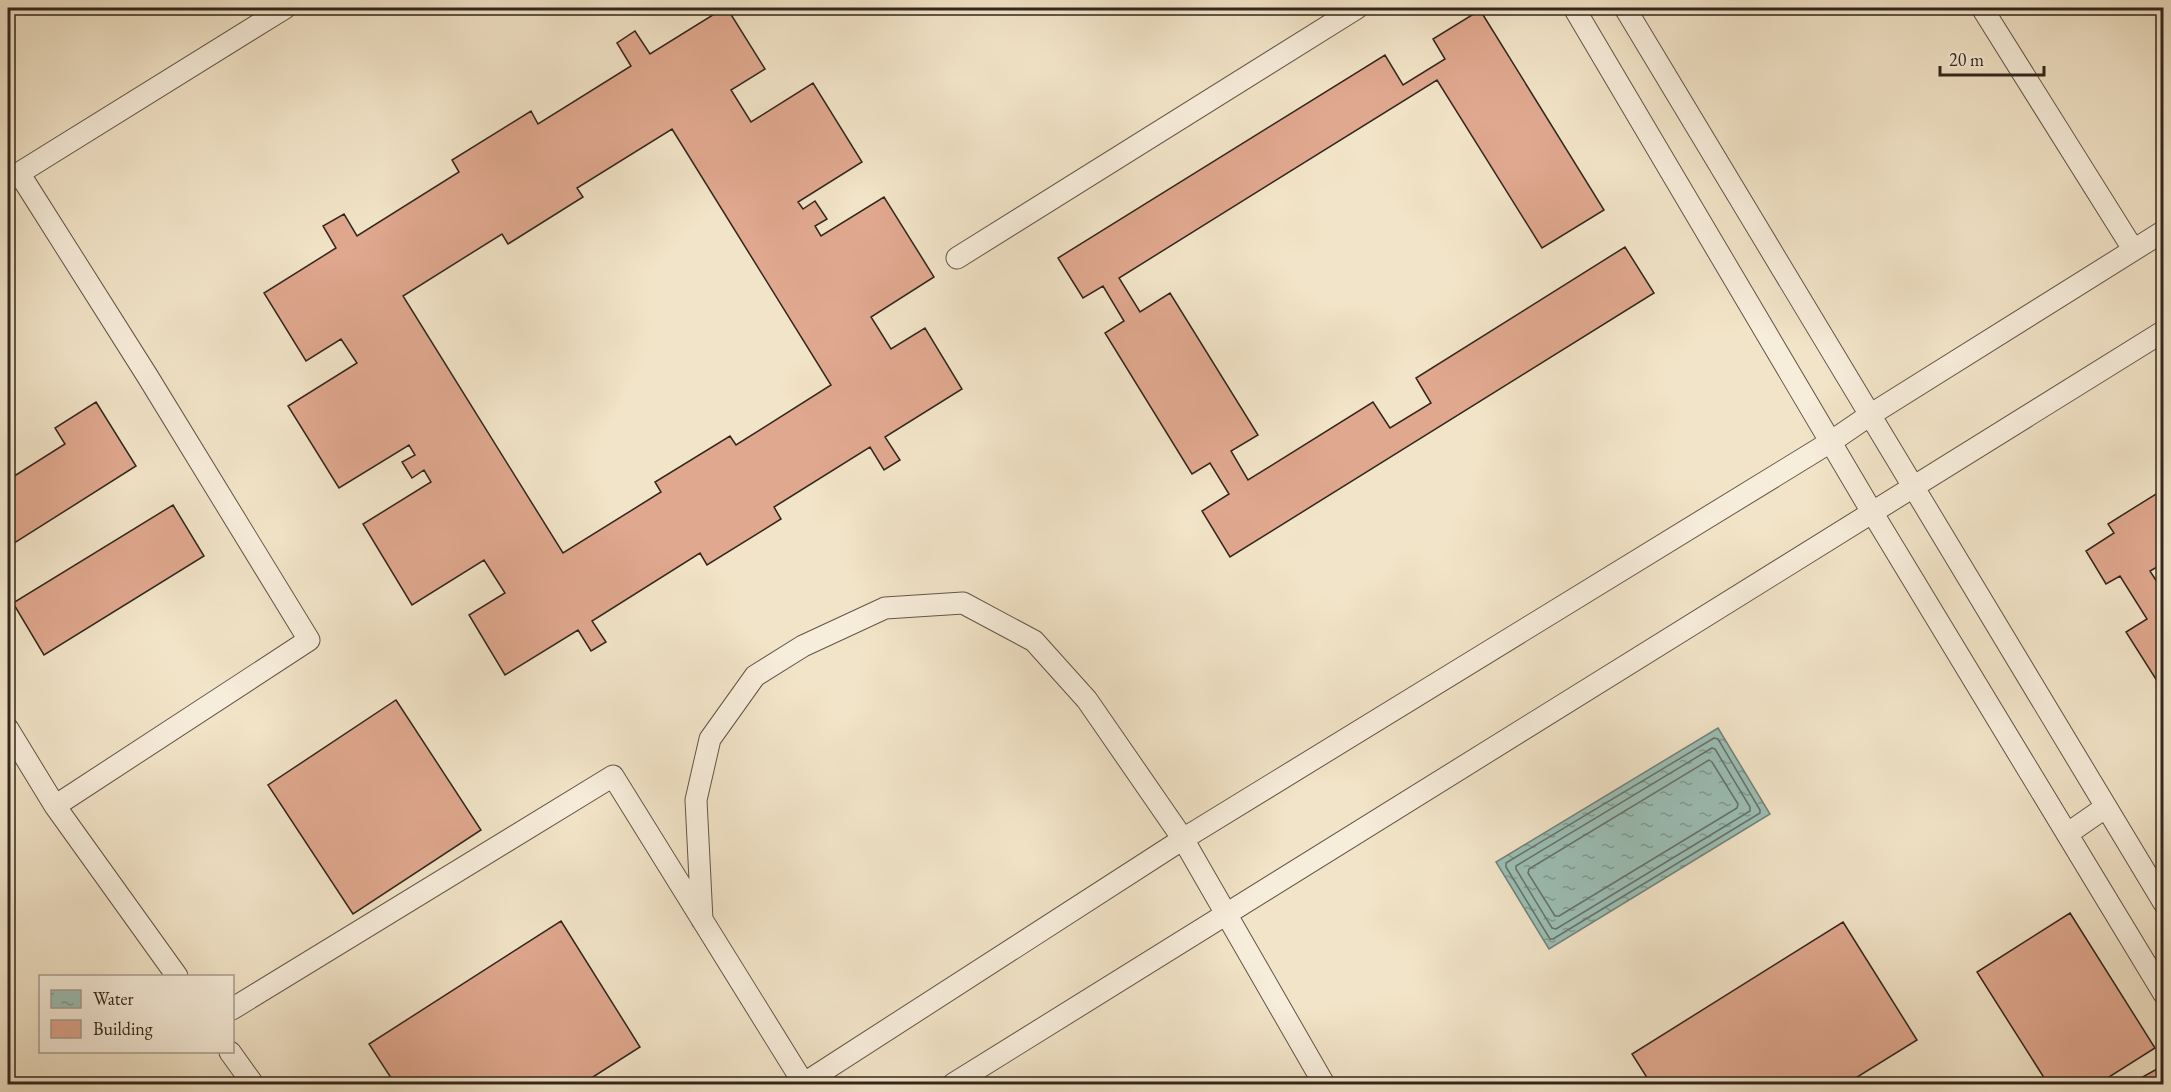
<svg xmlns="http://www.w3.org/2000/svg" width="2171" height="1092" font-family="'EB Garamond',serif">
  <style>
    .water { fill: url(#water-ripples); stroke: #718279; stroke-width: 1.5 }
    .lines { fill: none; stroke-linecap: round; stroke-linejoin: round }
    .shore { stroke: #66726a; stroke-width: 1.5 }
    .building { fill: #e0a88f; stroke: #32261d; stroke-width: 1.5; fill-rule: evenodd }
    .lane-casing { stroke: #625648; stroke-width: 23 }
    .lane { stroke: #f7eddb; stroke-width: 21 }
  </style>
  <defs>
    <pattern id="water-ripples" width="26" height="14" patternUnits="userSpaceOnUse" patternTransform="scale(1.5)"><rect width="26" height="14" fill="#9bbfb6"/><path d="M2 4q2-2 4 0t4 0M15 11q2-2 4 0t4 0" fill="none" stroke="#7f9b93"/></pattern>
  </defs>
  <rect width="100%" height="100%" fill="#f2e4c8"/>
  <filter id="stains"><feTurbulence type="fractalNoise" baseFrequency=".00333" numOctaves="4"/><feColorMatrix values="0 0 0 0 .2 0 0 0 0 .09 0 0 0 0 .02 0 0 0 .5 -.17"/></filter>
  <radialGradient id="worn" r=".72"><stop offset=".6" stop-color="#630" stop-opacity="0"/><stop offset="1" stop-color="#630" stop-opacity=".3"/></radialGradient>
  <!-- water -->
  <path class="water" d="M1718,728L1770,814L1549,949L1496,862Z"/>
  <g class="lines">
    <!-- shore -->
    <path class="shore" d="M1714,738L1718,739L1760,810V813L1553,939H1550L1506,867V863Z
      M1712,748L1715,749L1750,807V811L1556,929L1552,928L1516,869V866Z
      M1709,760L1712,762L1738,804L1737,808L1559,916H1555L1528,873L1529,869Z"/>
  </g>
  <!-- building -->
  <path class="building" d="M724,8H727L765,69L731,90L751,122L813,83L862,162L798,202L803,209L815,201L827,219L815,226L821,236L884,197L934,277L871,317L891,349L925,328L962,389L885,437L900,460L884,470L870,447L774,507L781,519L707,565L700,553L592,621L606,642L591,651L578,630L505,675L469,615L505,593L484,560L412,605L363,524L431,482L424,470L412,478L402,462L415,455L409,445L339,488L288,406L357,363L341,339L306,361L264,293L336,248L323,226L344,214L357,236L459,172L452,160L531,111L538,124L631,66L617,43L635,31L650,54ZM672,129L831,385L736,445L730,436L655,482L661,492L563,553L403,296L502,234L508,244L583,197L577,188Z
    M1480,10L1604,210L1542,248L1437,80L1119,278L1140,312L1170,293L1258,435L1231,451L1248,480L1373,402L1390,428L1431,403L1416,378L1625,247L1654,293L1230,557L1202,511L1229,494L1210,463L1192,474L1105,333L1124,321L1103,286L1083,298L1058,258L1385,55L1403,85L1445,59L1433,39Z
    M96,402L136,466L8,547V480L65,444L55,428Z
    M2164,489V563L2150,571L2164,593V692L2126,632L2147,619L2120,576L2106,584L2086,551L2114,533L2108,524Z
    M173,505L204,556L44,655L13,603Z
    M396,700L481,830L353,914L268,785Z
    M2070,913L2155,1048L2098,1084H2048L1977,972Z
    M561,921L640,1047L582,1084H395L369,1044Z
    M1843,922L1917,1040L1846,1084H1651L1632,1054Z
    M2164,1065V1084H2130Z"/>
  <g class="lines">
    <!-- lane casing -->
    <g class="lane-casing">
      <path id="lane" d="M1574,8L1872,512L2164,994
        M1625,8L2164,903
        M1982,8L2133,249
        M19,173L148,377L309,640L55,806
        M8,180L285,8
        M957,258L1357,8
        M8,729L55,806L177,976
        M2067,834L2106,807
        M702,920L696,800L710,739L755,676L803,646L885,608L963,603L1034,641L1087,700L1183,839L1324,1084
        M232,1009L613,776L804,1084
        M230,1052L253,1084
        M803,1084L1183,839L1832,441L1870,415L2164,231
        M953,1084L2164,331"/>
    </g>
    <!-- lane -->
    <use href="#lane" class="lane"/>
  </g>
  <!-- margin -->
  <rect width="2171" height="1092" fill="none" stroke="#f2e4c8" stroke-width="30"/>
  <rect x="9" y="9" width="2153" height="1074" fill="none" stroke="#32261d" stroke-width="3"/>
  <rect x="15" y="15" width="2141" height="1062" fill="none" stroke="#32261d" stroke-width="1.5"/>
  <!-- legend -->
  <rect x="39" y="975" width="195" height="78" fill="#f7eddb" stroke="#a89d8f" stroke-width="1.5"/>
  <rect x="51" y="990" width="30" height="18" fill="url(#water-ripples)" stroke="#a89d8f" stroke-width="1.5"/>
  <text x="93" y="1005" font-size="18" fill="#32261d">Water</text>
  <rect x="51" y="1020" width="30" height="18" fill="#e0a88f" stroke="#a89d8f" stroke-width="1.5"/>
  <text x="93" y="1035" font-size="18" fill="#32261d">Building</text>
  <!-- scale -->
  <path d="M1940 66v9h104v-9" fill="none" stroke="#32261d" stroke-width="3"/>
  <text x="1949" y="66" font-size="18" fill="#32261d" stroke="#f7eddb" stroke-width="4.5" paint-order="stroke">20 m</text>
  <rect width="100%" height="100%" filter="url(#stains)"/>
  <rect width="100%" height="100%" fill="url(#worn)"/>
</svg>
